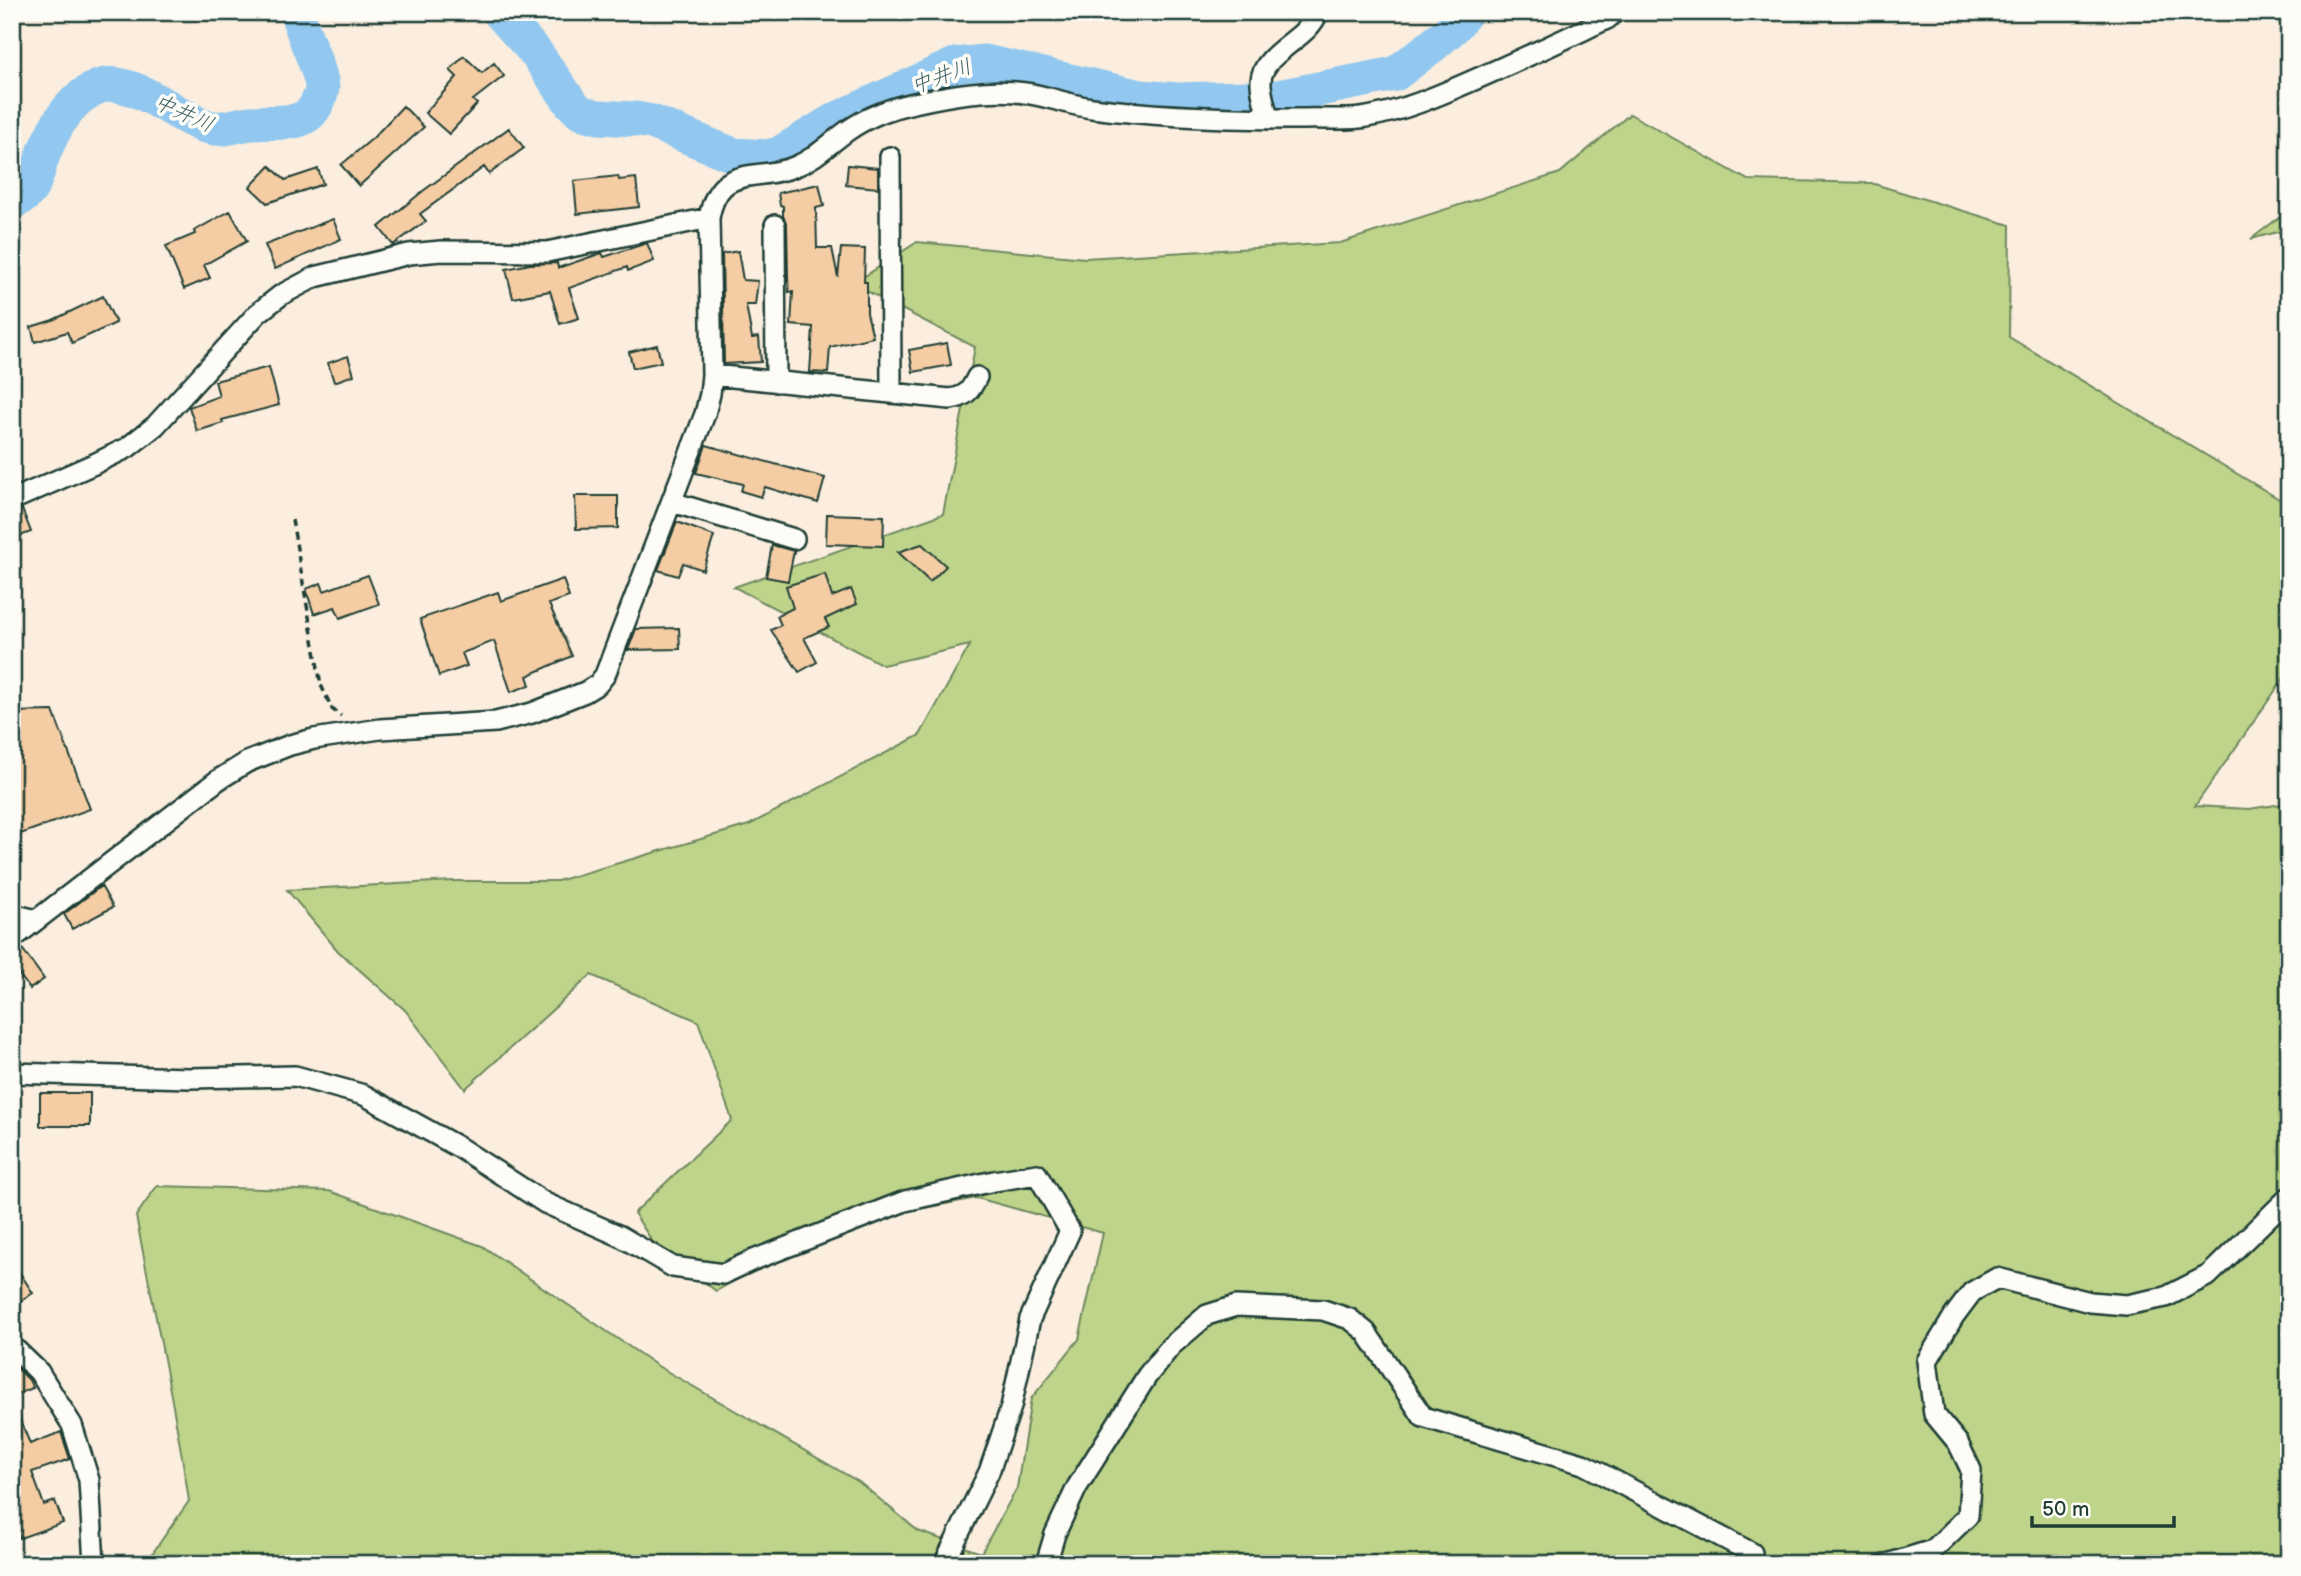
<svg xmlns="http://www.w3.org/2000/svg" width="2301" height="1576" font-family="'Balsamiq Sans','Klee One',sans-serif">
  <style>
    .green { fill: #bed48a; stroke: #6e885f; stroke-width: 2 }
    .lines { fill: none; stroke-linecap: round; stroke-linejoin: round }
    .river { stroke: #92c8f0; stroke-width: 35 }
    .building { fill: #f5cda4; stroke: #1f3d34; stroke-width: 2 }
    .minor-casing { stroke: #1f3d34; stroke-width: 24 }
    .path { stroke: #1f3d34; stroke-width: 3.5; stroke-dasharray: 7 5; stroke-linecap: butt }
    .minor { stroke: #fdfcf7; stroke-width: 19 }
    .labels { text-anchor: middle; stroke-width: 7; stroke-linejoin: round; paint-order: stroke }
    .water-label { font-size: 21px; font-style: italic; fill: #3c6063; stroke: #fdfcf7 }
  </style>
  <rect width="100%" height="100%" fill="#fbeede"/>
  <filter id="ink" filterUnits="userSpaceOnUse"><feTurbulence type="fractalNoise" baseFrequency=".0143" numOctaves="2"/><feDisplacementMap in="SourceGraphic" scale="14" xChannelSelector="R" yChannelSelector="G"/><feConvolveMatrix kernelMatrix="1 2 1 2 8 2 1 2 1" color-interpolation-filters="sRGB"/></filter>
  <g filter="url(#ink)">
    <!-- green -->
    <path class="green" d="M2267,12H2289V31Z
      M1630,114L1748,180L1871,183L2010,225L2009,337L2289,505V671L2195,806L2249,809L2289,803V1564H145L189,1501C175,1405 154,1311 136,1216L157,1186L329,1191L482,1246L656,1365L859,1482L918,1531L981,1553L1017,1488L1031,1399L1079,1339L1103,1233L977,1198L834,1225L716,1291L652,1241L634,1213L732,1120L698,1021L591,975L465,1089L405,1010L338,951L287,890L454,881H557L749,825L920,735L970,645L883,665L734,587L943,514L975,347L853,284L917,242L1085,258L1340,243L1560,173Z
      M2289,210V229L2251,239Z"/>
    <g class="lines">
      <!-- river -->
      <path class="river" d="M499,12L536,53L571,103L580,112L598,117L635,119L652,122L733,155L766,157L779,154L835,120L955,65L985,62L1141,97L1177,100L1278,97L1395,74L1432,46L1455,26L1466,12
        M12,202C17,200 23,198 26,194C36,185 38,168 43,155C53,129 70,98 98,87C129,74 175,116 205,126C222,132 234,125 251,123C275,120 305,130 317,103C319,99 322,93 322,88C322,72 301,31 297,12"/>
    </g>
    <!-- building -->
    <path class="building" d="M464,56L482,73L494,63L504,76L473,100L477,104L449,134L425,113L457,77L450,70Z
      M403,106L424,127L359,186L341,165L373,138Z
      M509,128L524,148L489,174L484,167L420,214L426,221L393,245L379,227L423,191Z
      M848,165L878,168V188L846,185Z
      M270,166L285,180L318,169L323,184L267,203L250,187Z
      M618,176L619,180L636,178L639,207L577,214L574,181Z
      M819,184L824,206L816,208L817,248H832L838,277L841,248L865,249L864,282H867V313L873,337L830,347L828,373L810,372L813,327L791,325L793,291L789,292L788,277L787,225L783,216V206L780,205L778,193Z
      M230,211L247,241L204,265L210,278L184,289L166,246L195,234L194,231Z
      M333,219L341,239L275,269L265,245Z
      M647,243L654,261L628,271L627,267L569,288L579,318L560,324L550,291L513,298L506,269L530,264L557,263L558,268L602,253L604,257Z
      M738,251L743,280L758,281L755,305H746L752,338L759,337L761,362L724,364L722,254Z
      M103,296L116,323L72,343L67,332L35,342L31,327L53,320Z
      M947,343L951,365L913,372L909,350Z
      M657,345L661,362L633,368L629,352Z
      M348,356L354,375L334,382L328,363Z
      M269,367L279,405L222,420L223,423L197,431L189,407L219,396L215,381Z
      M706,445L825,478L818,503L765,487L761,497L741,491L743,484L696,473Z
      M575,496H618V528L576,529Z
      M22,509L31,532L12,539V512Z
      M827,514L884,516L883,546L826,544Z
      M677,522L714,536L703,570L683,563L678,576L658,570Z
      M922,544L946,566L930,582L898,552Z
      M772,545L794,551L788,581L766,577Z
      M825,574L832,597L851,589L857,604L825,619L829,627L804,638L817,662L799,672L771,630L781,625L777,616L793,608L786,586Z
      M368,575L379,604L340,618L335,607L314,614L306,589L321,583L324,591Z
      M563,579L569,597L549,604L572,656L527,676L530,685L511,692L494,641L462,653L467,666L439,676L420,619L498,592L501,601Z
      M679,628L680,649L628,650L636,629Z
      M53,711L90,809L12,837V712Z
      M101,886L113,907L72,929L64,914Z
      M21,947L44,979L30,989L12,965V951Z
      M40,1093H90V1126H40Z
      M12,1261L33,1293L12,1307Z
      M12,1363L29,1380L33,1388L12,1396Z
      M12,1407H15L30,1444L61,1432L70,1459L32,1472L44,1505L55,1501L63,1523L20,1538L12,1518Z"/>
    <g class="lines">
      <!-- minor casing -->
      <g class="minor-casing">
        <path id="minor" d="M1268,119C1266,107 1260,92 1261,80C1263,52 1310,38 1318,12
          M890,157L891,393
          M775,225L776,382
          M712,375L950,399C965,397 970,392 977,377
          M12,500L94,464L127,448L155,426L258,313L281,295L315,277L409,254L441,251L547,252L709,218
          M672,502L794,539
          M12,914L36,920
          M12,939L218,780L247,762L290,745L314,739L380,729L496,722L532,713L585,692L598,684L605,675L705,414L710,394L712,375L709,218C719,163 755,182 794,167C816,158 829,144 847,131C867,117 890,108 914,103C950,95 989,88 1025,93C1048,96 1069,105 1092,108C1162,117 1233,119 1304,119C1324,118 1347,121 1367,117C1402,111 1435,97 1467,83C1514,63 1560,41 1607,19L1615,12
          M12,1073L189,1078L295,1076L364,1095L460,1148L545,1203L620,1236L673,1267L723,1274L751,1261L905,1201L994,1181L1037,1174L1070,1231L1030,1319L1011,1407L989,1472L944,1564
          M12,1346L39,1372L72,1425L89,1480L94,1564
          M1046,1564L1055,1534L1077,1487L1147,1376L1171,1346L1207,1315L1236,1306L1323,1310L1350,1319L1366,1332L1423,1417L1583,1464L1752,1553
          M1887,1564L1933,1550L1968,1516L1971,1470L1958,1443L1934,1414L1927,1361L1954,1316L1972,1292L1997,1278L2090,1302L2126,1305L2166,1297L2209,1275L2289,1197"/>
      </g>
      <!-- path -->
      <path class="path" d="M292,520L321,685L332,709L341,716"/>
      <!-- minor -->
      <use href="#minor" class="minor"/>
    </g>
  </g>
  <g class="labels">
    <!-- water labels -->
    <g class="water-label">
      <text transform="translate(941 76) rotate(-20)" y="7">中井川</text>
      <text transform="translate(184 113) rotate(24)" y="7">中井川</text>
    </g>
  </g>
  <!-- margin -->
  <rect width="2301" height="1576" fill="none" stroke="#fdfcf7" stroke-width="42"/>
  <rect x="21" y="21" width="2259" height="1534" fill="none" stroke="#1f3d34" stroke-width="2.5" filter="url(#ink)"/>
  <!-- scale -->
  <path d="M2032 1516v10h142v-10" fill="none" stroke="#1f3d34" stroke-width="3.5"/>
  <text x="2042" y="1516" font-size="21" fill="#1f3d34" stroke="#fdfcf7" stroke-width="5" paint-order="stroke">50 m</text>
</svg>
